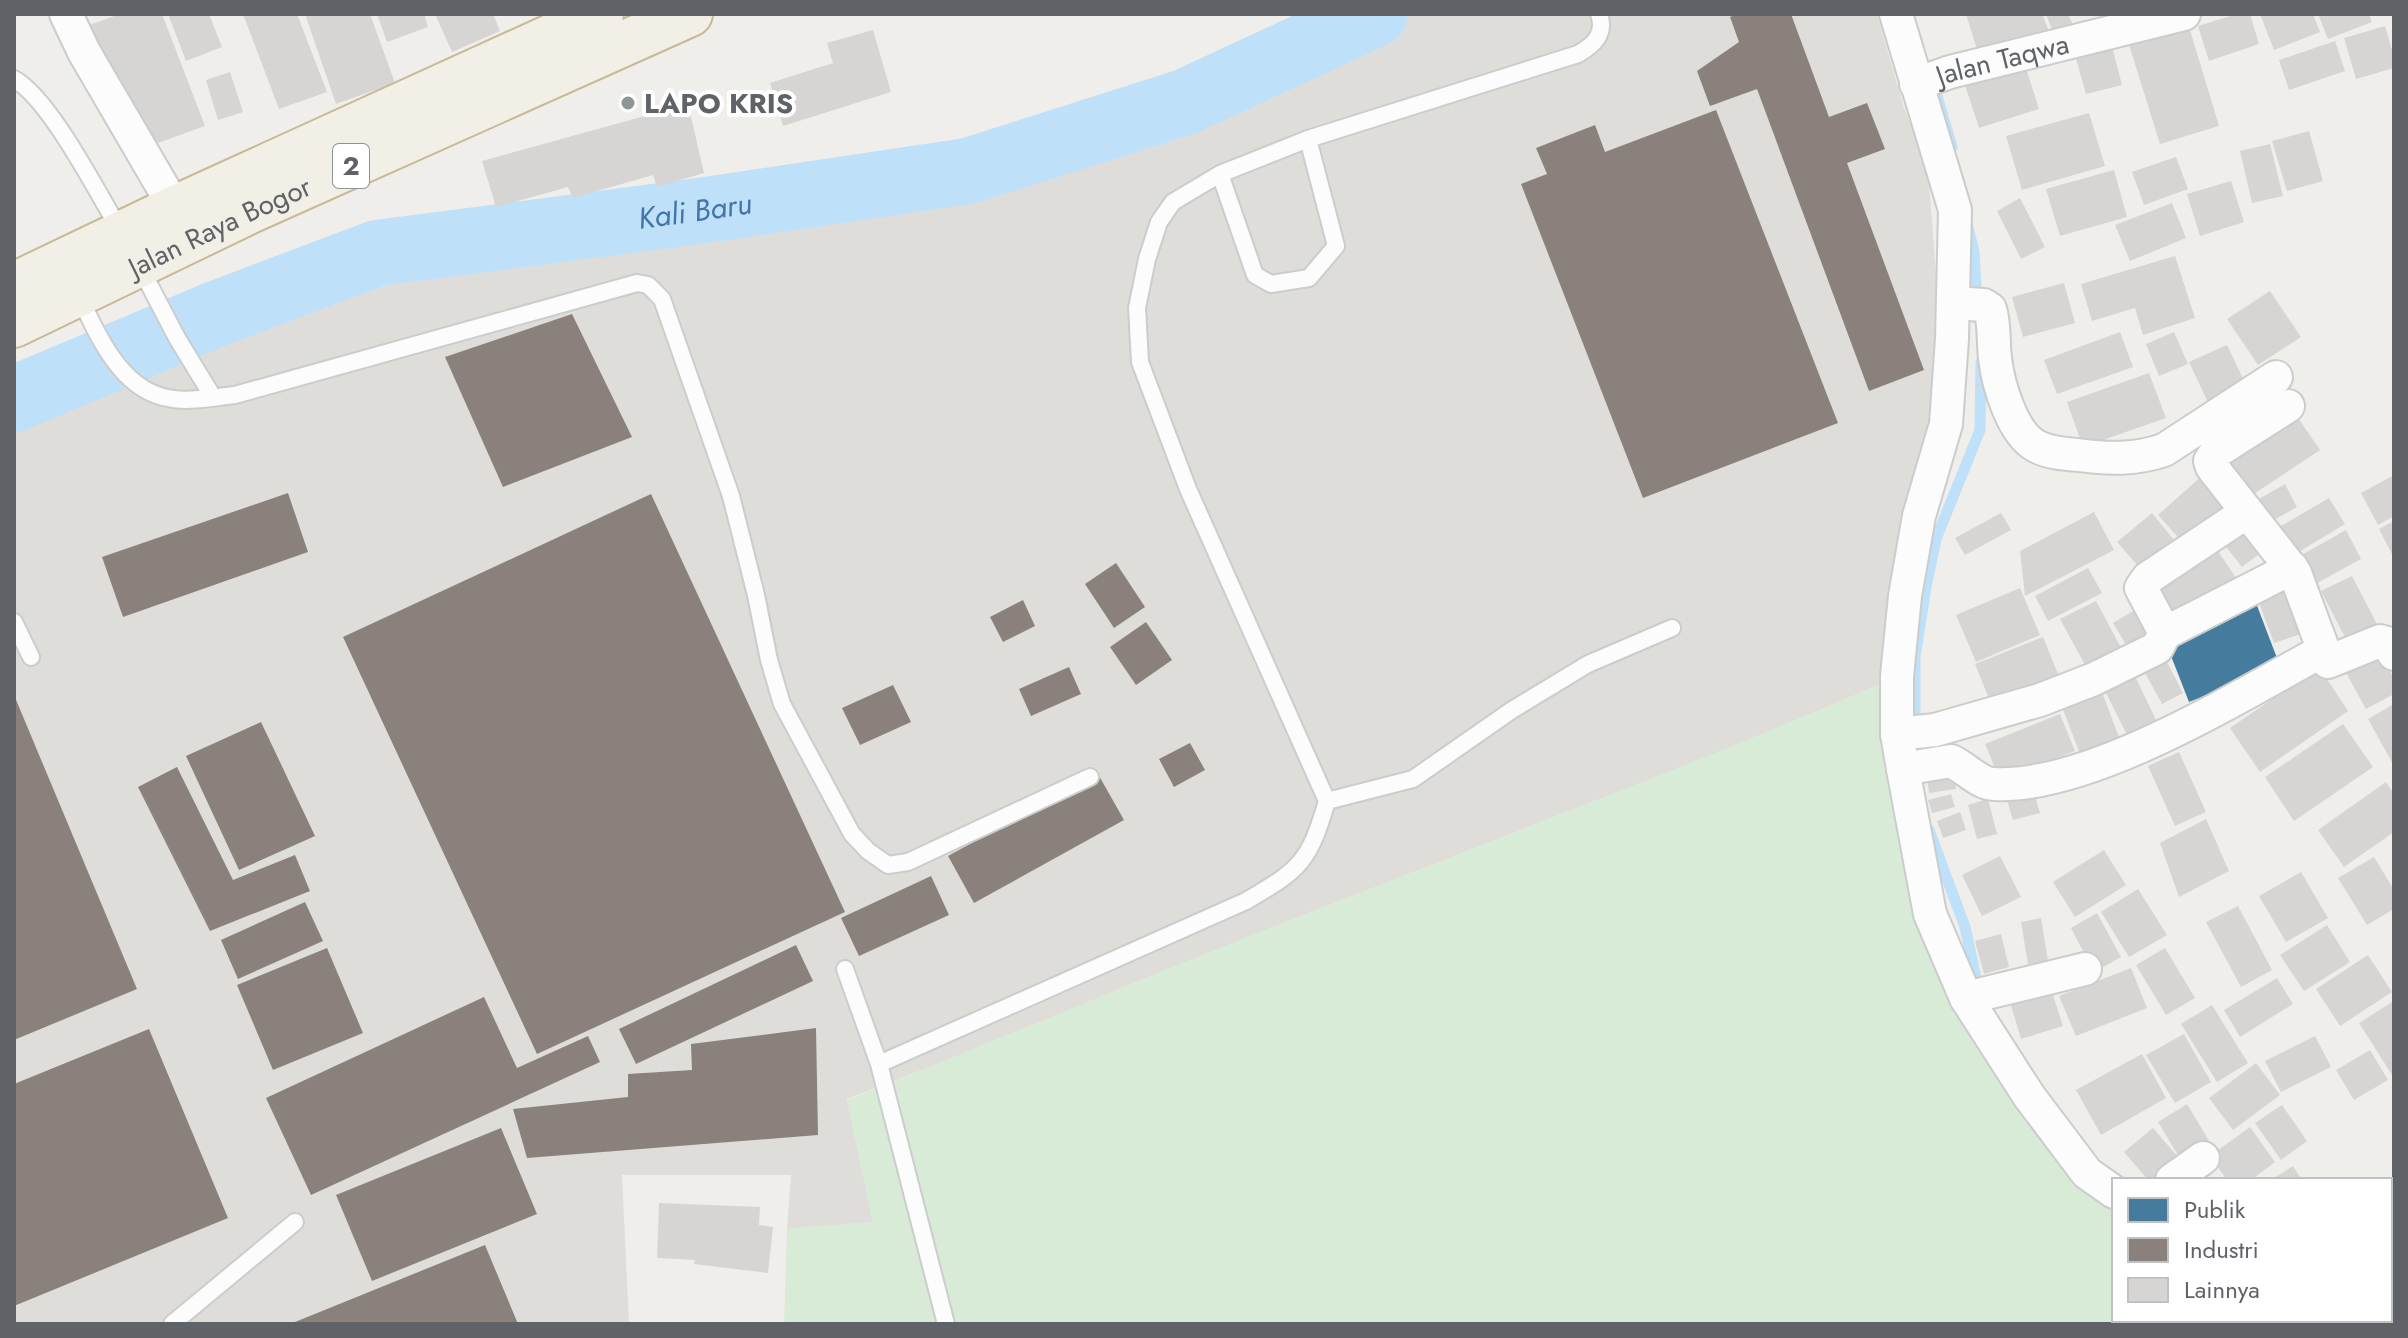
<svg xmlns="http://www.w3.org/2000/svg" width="2408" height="1338" font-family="Jost,sans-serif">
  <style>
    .industrial { fill: #dfddda }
    .green { fill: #d8ebd6 }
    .public { fill: #457b9d }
    .industry { fill: #8a817c }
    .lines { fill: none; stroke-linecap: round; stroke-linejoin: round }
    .stream { stroke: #bfe0f9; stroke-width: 11 }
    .river { stroke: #bfe0f9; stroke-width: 66 }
    .building { fill: #d6d5d3 }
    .service-casing { stroke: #cbcccc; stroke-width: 20 }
    .minor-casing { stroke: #cbcccc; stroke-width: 36 }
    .trunk-casing { stroke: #c8b996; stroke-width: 48 }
    .service { stroke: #fdfcfc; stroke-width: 16 }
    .minor { stroke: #fdfcfc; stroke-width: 32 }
    .trunk { stroke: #f2f0e6; stroke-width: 44 }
    .poi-dot { fill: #919496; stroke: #fff; stroke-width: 3 }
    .labels { text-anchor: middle; stroke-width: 8; stroke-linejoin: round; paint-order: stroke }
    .shield { fill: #fff; stroke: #8f9295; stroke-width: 2 }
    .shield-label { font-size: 26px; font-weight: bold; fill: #5f6368 }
    .street-label { font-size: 28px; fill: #5f6368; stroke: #fff }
    .poi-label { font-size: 28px; font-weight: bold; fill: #5f6368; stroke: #fff; text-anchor: start }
    .water-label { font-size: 30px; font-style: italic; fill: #4174aa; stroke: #fff }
  </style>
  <rect width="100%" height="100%" fill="#efeeea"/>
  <!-- industrial -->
  <path class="industrial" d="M1395,14H1877L1904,108L1928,167L1936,276L1939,396L1892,598L1881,684L1735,746L1258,933L999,1040L847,1099L873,1222L787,1229L791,1175H622L629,1324H14V424L122,373L284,305L456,270L692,241L801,219L960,195L1097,143L1203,122L1310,76Z"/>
  <!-- green -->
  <path class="green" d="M1881,684L1884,770L1917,851L2043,1137L2114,1209V1320H2327L2323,1324H784L787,1229L873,1222L847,1100C986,1045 1123,986 1262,931C1469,850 1677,771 1881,684Z"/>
  <!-- public -->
  <path class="public" d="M2256,603L2280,666L2189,702L2164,638Z"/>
  <!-- industry -->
  <path class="industry" d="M1737,14H1791L1829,117L1867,103L1885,149L1847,163L1924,370L1869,391L1757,89L1710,106L1697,71L1739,42L1730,17Z
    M1716,110L1838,423L1643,498L1521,184L1547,174L1536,148L1595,125L1605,152Z
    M572,314L632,437L503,487L445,357Z
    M288,493L308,552L123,617L102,557Z
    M651,494L845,912L537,1054L343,637Z
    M1116,563L1145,607L1114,628L1085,584Z
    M1023,600L1035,626L1003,642L990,617Z
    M1146,622L1172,660L1136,685L1110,647Z
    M1069,667L1081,694L1031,716L1019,689Z
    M893,685L911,722L860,745L842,708Z
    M14,695L137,989L14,1040Z
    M261,722L315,836L239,870L186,756Z
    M1190,743L1205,770L1174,787L1159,759Z
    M177,767L233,880L295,855L310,891L210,931L138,787Z
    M1098,774L1124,820L974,903L948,856Z
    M931,876L949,915L859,956L841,918Z
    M305,902L323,941L238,979L221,940Z
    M796,945L813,981L636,1064L619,1029Z
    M327,948L363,1033L273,1070L237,985Z
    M484,997L517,1068L588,1036L600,1062L311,1195L266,1098Z
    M816,1028L818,1135L527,1158L513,1109L628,1097V1074L692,1070L691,1044Z
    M149,1029L228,1218L14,1306V1084Z
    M501,1128L537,1214L372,1281L336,1195Z
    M485,1245L518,1324H290Z"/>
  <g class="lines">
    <!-- stream -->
    <path class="stream" d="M1932,79L1952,147
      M1967,223L1974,252L1977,301
      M1915,730V657L1926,587L1936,539L1980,430L1981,362
      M1929,830L1965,927L1979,992
      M2390,1312L2394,1314"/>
    <!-- river -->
    <path class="river" id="s1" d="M14,399L221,312L377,253L692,212L968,171L1185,102L1375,14"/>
  </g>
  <!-- building -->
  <path class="building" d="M120,14H162L205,126L147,147L81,28Z
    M168,14H209L222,47L186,61Z
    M243,14H297L327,92L279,109Z
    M305,14H370L395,83L336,104Z
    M377,14H424L428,27L387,42Z
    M435,14H493L500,31L452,52Z
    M1966,14H2042L2051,36L1980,59Z
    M2046,14H2068L2073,25L2053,32Z
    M2237,14H2250L2259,44L2209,61L2198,26Z
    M2260,14H2313L2320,32L2274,50Z
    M2318,14H2369L2372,22L2328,39Z
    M2186,17L2219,126L2160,144L2126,35Z
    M2385,26L2394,57V68L2356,79L2344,38Z
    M873,30L891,92L783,126L770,83L833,63L827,43Z
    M2110,39L2122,85L2086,94L2073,48Z
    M2335,41L2345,71L2289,90L2279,60Z
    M2024,62L2039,109L1979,128L1964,82Z
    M230,72L243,112L218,120L206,80Z
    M688,104L704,173L657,187L653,175L573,198L568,187L496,207L482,161Z
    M2089,113L2105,166L2022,190L2006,136Z
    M2309,131L2323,181L2287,191L2272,141Z
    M2270,144L2283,196L2252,203L2240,151Z
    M2176,157L2188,189L2144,205L2132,172Z
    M2114,170L2127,217L2060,236L2046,189Z
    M2231,181L2244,222L2200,236L2187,194Z
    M2020,198L2045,247L2021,259L1997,211Z
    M2172,203L2186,238L2130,261L2115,225Z
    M2175,256L2195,318L2143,335L2135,308L2092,321L2081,284Z
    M2064,283L2075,323L2023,337L2012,297Z
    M2270,291L2301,337L2258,365L2227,319Z
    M2120,332L2133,367L2057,394L2044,360Z
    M2174,332L2188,364L2159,376L2146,344Z
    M2227,345L2249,391L2211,409L2189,362Z
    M2149,373L2166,418L2083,447L2067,402Z
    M2292,409L2320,450L2246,499L2218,458Z
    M2204,474L2231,503L2185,545L2158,515Z
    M2394,475V516L2378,525L2361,493Z
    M2285,484L2297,507L2265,525L2252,503Z
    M2329,498L2345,524L2297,553L2281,526Z
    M2094,512L2114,550L2025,596L2020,551Z
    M2001,513L2011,530L1965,555L1955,538Z
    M2152,513L2179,546L2145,574L2117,542Z
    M2394,521V558L2379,529Z
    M2248,524L2266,549L2242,567L2223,543Z
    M2346,530L2361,559L2312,586L2296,558Z
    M2212,542L2238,581L2176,621L2150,584Z
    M2088,568L2102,593L2048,621L2035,596Z
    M2352,576L2381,632L2350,647L2321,591Z
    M2291,582L2309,631L2274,643L2256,595Z
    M2020,588L2040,635L1976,662L1956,615Z
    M2096,601L2126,657L2091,676L2060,619Z
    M2143,605L2162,635L2131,653L2113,623Z
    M2043,637L2062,684L1994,711L1975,664Z
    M2381,654L2394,678V694L2366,709L2346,673Z
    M2167,662L2183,693L2162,704L2145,673Z
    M2319,667L2348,711L2260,772L2230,728Z
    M2131,668L2159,726L2130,741L2101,683Z
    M2099,684L2123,748L2083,762L2059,699Z
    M2394,704V766L2368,719Z
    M2060,714L2075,751L2000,780L1985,744Z
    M2343,724L2373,767L2294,821L2265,777Z
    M2179,752L2206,812L2175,826L2148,766Z
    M1954,772L1956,789L1929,793L1927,775Z
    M2386,782L2394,794V832L2344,867L2318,830Z
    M2033,789L2040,813L2013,820L2006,797Z
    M1951,794L1955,807L1932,813L1928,800Z
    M1988,799L1997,834L1977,839L1968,805Z
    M1960,812L1966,830L1943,838L1937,821Z
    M2206,819L2229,871L2179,897L2160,843Z
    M2104,850L2126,885L2075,917L2053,882Z
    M2000,856L2021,897L1982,916L1962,875Z
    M2374,857L2394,890V909L2367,925L2338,878Z
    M2301,872L2328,918L2286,942L2259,896Z
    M2138,889L2167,935L2129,957L2101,912Z
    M2238,906L2272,970L2241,987L2206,922Z
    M2097,913L2121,957L2094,972L2071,928Z
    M2041,918L2048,961L2028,964L2021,922Z
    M2327,925L2350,962L2304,991L2280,955Z
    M2001,934L2009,967L1984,974L1975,941Z
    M2165,948L2195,998L2166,1015L2136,965Z
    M2368,955L2392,992L2340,1026L2316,989Z
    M2131,968L2147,1008L2076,1036L2059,996Z
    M2277,978L2293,1004L2240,1037L2224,1010Z
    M2051,989L2063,1026L2021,1039L2010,1002Z
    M2392,1002L2394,1006V1078L2359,1023Z
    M2212,1005L2248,1063L2217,1082L2181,1024Z
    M2184,1034L2211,1082L2175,1103L2146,1055Z
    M2315,1036L2331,1067L2281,1092L2265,1061Z
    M2370,1050L2388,1080L2354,1100L2336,1070Z
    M2142,1054L2166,1098L2101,1135L2076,1090Z
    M2256,1063L2280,1095L2233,1130L2209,1098Z
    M2187,1104L2211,1144L2182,1162L2158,1122Z
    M2282,1105L2307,1141L2281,1160L2255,1123Z
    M2250,1127L2275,1162L2251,1180H2227L2210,1156Z
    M2153,1128L2178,1157L2152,1180H2148L2124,1152Z
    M2293,1166L2302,1180H2271Z
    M659,1203L760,1207L759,1225L773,1227L768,1273L694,1264L695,1260L657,1258Z
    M2390,1215L2394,1216V1289L2390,1288Z"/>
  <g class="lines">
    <!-- service casing -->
    <g class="service-casing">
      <path id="service" d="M14,79C50,99 97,192 120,230
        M1308,139L1220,174L1255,275L1271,284L1309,278L1336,246L1308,139L1578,54C1594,45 1606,34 1599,14
        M1220,174L1173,202L1159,222L1147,259L1137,308L1140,362L1188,489L1327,801L1413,779L1512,710L1588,664L1672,628
        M139,265L177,338L213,397
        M78,294C98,335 121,393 173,399C192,402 215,397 235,395L637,283L648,285L662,299L731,496L756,595L769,660L782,704L852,834L868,851L888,865L908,862L1090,777
        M14,622L31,657
        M845,969L879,1064
        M172,1324L295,1222
        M946,1324L879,1064L1246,901C1301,869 1309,862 1327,801"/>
    </g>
    <!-- minor casing -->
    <g class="minor-casing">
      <g id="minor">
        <path d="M66,14L84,52L175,208"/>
        <path d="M1896,14L1955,210L1952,339L1946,424L1919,516L1905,596L1897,676V734L1903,769L1930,914L1966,998L2029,1096L2087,1173L2114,1192"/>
        <path id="s2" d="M1916,84L1950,72L2184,14"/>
        <path d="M1953,303L1984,305L1990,309C1995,324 1993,343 1995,358C1998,384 2012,433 2036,446C2049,453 2065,454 2078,455C2108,459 2135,460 2164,450L2276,377"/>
        <path d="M2288,406L2216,452L2210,461L2212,467L2295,573L2328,662L2380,641L2387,643L2394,654"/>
        <path d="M2165,633L2292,568"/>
        <path d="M1897,734L1935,730L2040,700L2094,679L2157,648L2165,633L2141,588L2148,578L2247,512"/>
        <path d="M1903,769L1951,761C1965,767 1979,784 1994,784C2089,789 2238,697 2322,651"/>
        <path d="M1966,998L2085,969"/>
        <path d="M2172,1180L2203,1158"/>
        <path d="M2364,1320L2374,1324"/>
      </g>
    </g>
    <!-- trunk casing -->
    <g class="trunk-casing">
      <g id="trunk">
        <path d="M14,285L175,208L601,14"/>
        <path id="s3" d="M14,325L252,210L690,14"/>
      </g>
    </g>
    <!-- service -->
    <use href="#service" class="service"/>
    <!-- minor -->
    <use href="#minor" class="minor"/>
    <!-- trunk -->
    <use href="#trunk" class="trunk"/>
  </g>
  <!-- markers -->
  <circle class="poi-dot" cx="628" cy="103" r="8"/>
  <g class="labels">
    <!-- shield labels -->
    <rect class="shield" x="333" y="144" width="36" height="44" rx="6"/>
    <g class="shield-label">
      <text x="351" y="175">2</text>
    </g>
    <!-- street labels -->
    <g class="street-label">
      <text dy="10" stroke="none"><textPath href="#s2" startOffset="90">Jalan Taqwa</textPath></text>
      <text dy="10" stroke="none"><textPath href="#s3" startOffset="228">Jalan Raya Bogor</textPath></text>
    </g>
    <!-- poi labels -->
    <g class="poi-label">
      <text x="644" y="113">LAPO KRIS</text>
    </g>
    <!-- water labels -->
    <g class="water-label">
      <text dy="10" stroke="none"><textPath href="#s1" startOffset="712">Kali Baru</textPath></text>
    </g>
  </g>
  <!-- border -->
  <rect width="2408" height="1338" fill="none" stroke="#5f6368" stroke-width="32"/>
  <!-- legend -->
  <rect x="2112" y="1178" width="280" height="144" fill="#ffffff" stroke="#bfc1c3" stroke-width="2"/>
  <rect x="2128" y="1198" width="40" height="24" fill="#457b9d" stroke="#bfc1c3" stroke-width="2"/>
  <text x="2184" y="1218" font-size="24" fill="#5f6368">Publik</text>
  <rect x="2128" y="1238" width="40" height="24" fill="#8a817c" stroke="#bfc1c3" stroke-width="2"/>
  <text x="2184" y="1258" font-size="24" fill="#5f6368">Industri</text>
  <rect x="2128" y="1278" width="40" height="24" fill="#d6d5d3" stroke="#bfc1c3" stroke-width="2"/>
  <text x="2184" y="1298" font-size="24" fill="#5f6368">Lainnya</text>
</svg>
